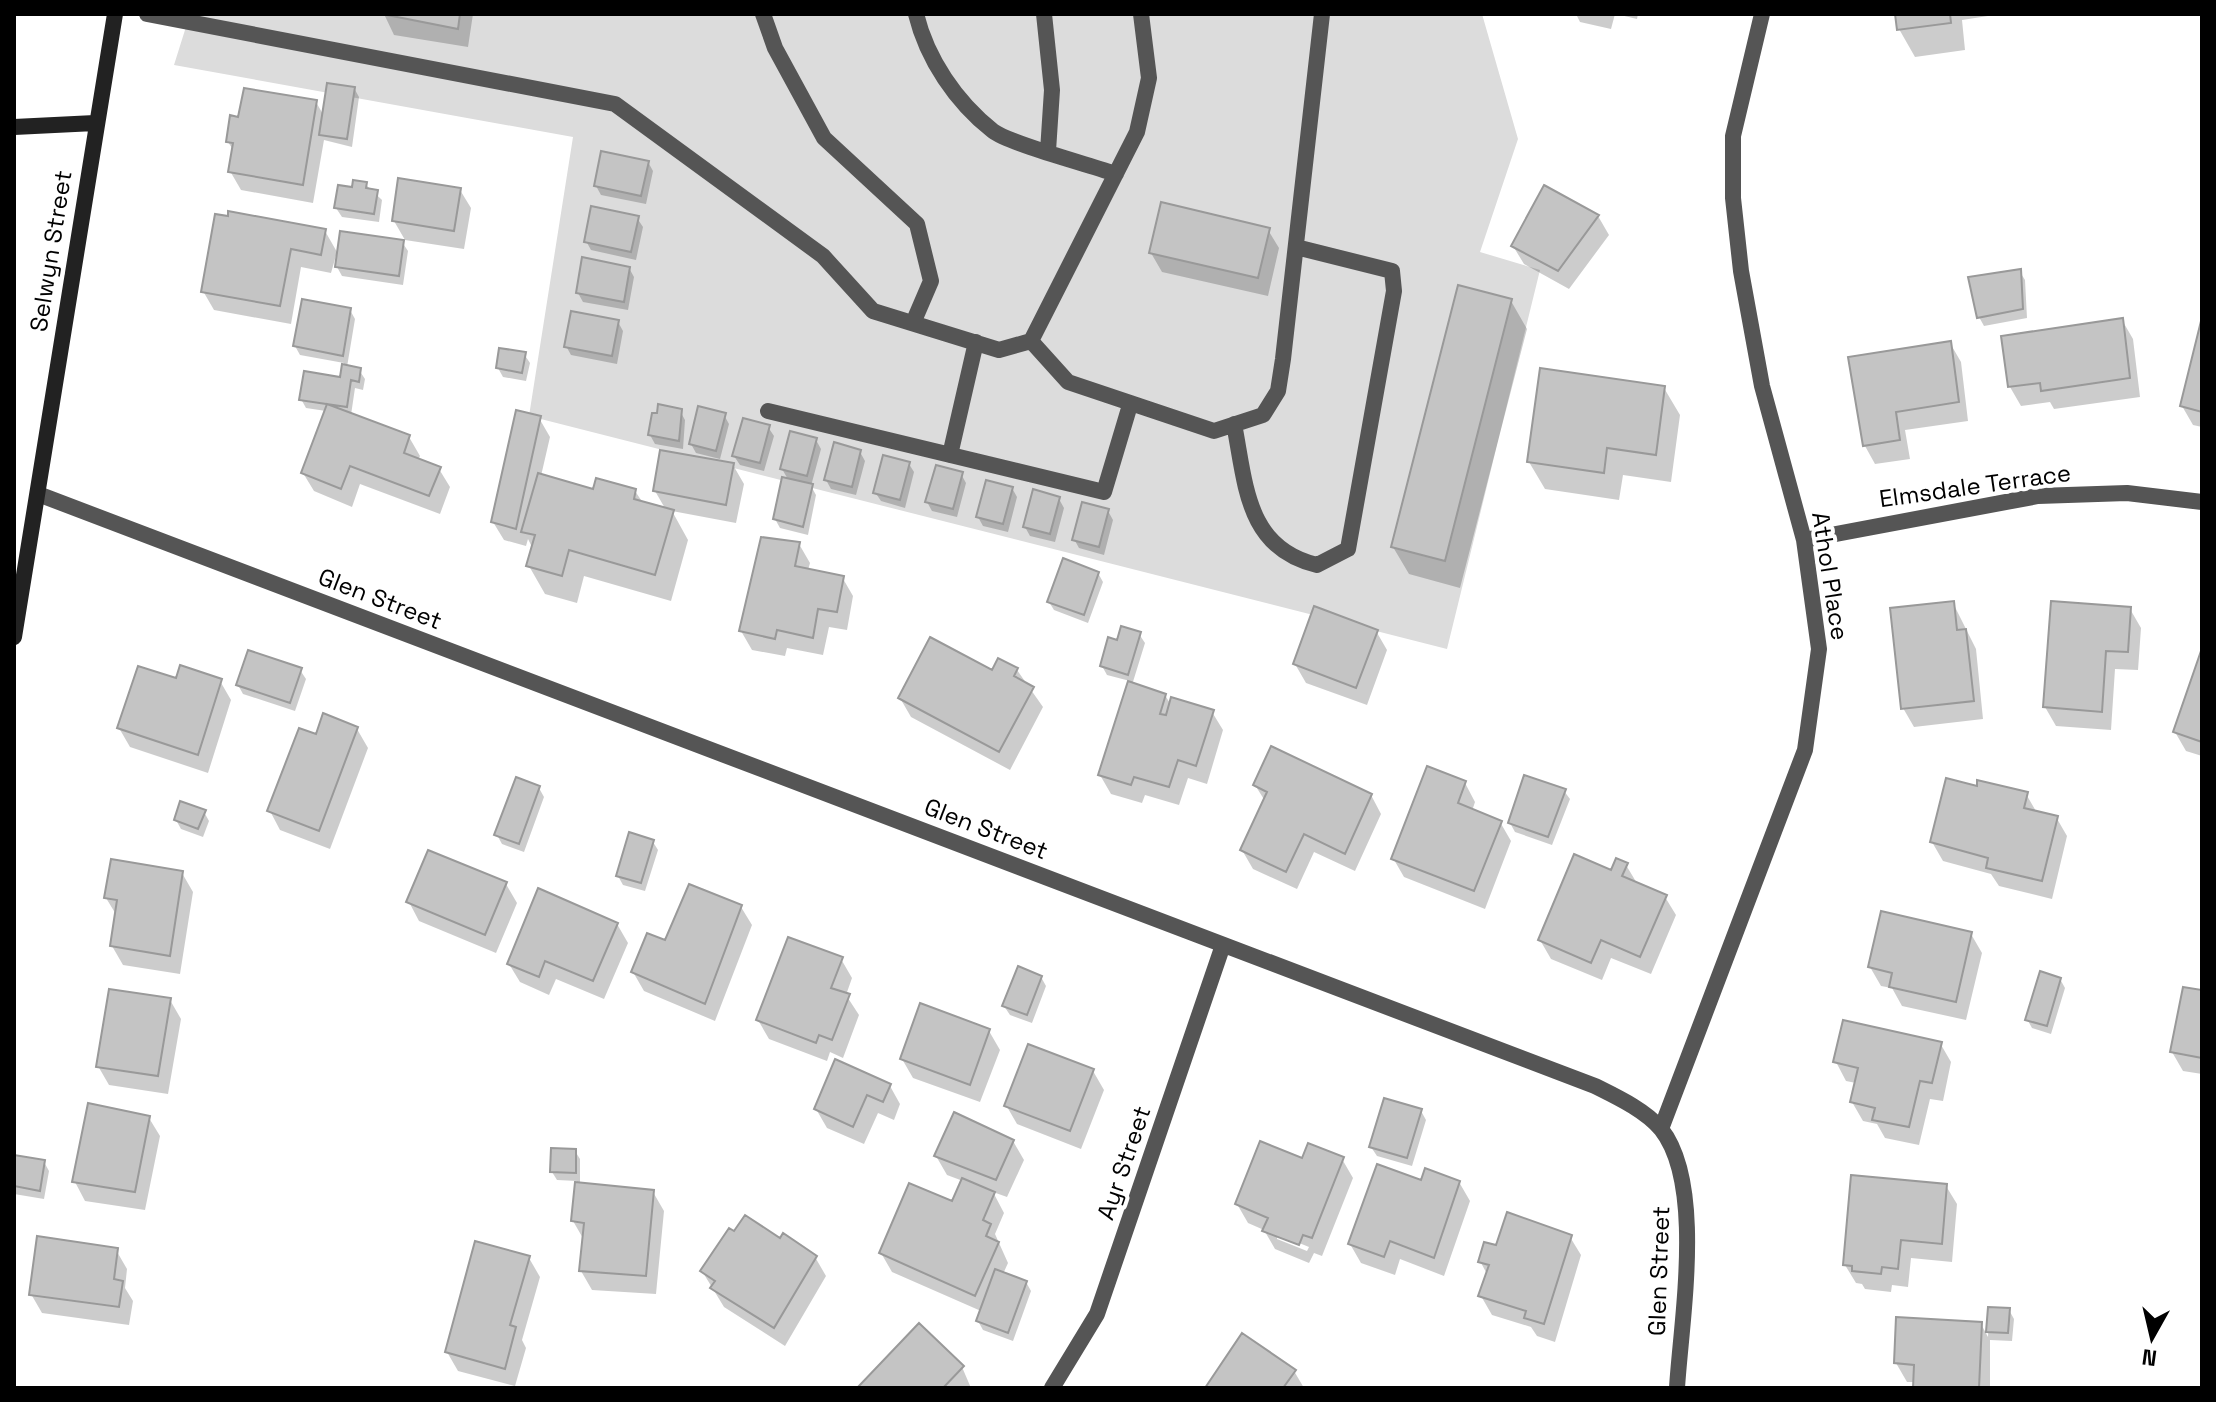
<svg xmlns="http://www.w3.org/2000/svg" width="2216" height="1402" font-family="'Space Grotesk',sans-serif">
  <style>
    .green { fill: #dcdcdc }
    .shadow { fill: #0003; fill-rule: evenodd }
    .building { fill: #c4c4c4; stroke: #999; stroke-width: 2 }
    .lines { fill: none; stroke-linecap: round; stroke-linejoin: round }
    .lane { stroke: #555; stroke-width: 16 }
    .street { stroke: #555; stroke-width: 16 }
    .secondary { stroke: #222; stroke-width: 16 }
    .labels { text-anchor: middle; stroke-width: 8; stroke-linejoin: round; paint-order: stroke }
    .street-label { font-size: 24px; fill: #000; stroke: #fff }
  </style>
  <rect width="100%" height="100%" fill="#fff"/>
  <!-- green -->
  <path class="green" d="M190,14H1482L1518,139L1480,252L1540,270L1447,649L529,416L573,137L174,65Z"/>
  <!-- shadow -->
  <path class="shadow" d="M384,14H473L468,47L394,35Z
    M1576,14H1615L1611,29L1580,22Z
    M1616,14H1638L1637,19Z
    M1897,14H2001L1962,20L1965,50L1915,57L1899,29Z
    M354,88L359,97L352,147L324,140L313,203L241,190L230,171L234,151L228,142L240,120L316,102L324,116Z
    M648,162L653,171L646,204L601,195L596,186Z
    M365,184L382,200L379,222L342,217L336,208L353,189Z
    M1545,188L1598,216L1609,235L1569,289L1524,264L1513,246Z
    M460,190L471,208L464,249L405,240L394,221Z
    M637,218L643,227L636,260L591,250L586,241Z
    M1268,230L1279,248L1268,296L1162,272L1151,253Z
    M325,231L337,252L331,273L301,267L291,324L214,310L203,291Z
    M402,242L408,251L403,285L342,276L337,267Z
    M629,268L634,277L628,310L583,302L578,293Z
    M2020,272L2025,280L2027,318L1984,326L1979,317Z
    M1511,301L1527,329L1460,588L1409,574L1393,547Z
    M350,310L355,319L347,367L359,370L365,379L363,390L355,388L351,415L409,437L420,456L418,460L439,469L450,487L440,514L360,484L352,507L314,491L303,473L326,411L306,408L301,399L342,379L344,363L300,355L295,346Z
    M2122,320L2133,339L2140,397L2054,409L2050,402L2021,406L2010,387L2003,338Z
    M618,322L623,331L617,364L571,355L566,346Z
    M2202,325V427L2193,425L2182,406Z
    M1950,343L1961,362L1968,421L1905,430L1910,459L1875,464L1865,446Z
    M524,354L530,363L526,381L503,377L498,368Z
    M1664,388L1680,415L1671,482L1623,475L1619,500L1545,489L1529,462Z
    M680,411L685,420L683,449L655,444L650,435Z
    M724,415L729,424L720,459L696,453L691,444Z
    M539,418L550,437L541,476L595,492L635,491L643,503L666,510L655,491L733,465L744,484L736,523L672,511L688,540L671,601L584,576L577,603L545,594L529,566L533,549L528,539L526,546L504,540L493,522Z
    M768,427L774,436L764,471L740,465L734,456Z
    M816,440L821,449L811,486L816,495L808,535L780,528L775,519L789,481L782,469Z
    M860,452L865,461L856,495L831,489L826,480Z
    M909,464L914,472L905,508L881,501L875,492Z
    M961,474L966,483L957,517L932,511L927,502Z
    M1012,488L1017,497L1008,532L983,526L978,517Z
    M1059,499L1064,508L1055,542L1030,536L1025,527Z
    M1108,511L1113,520L1104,555L1079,548L1074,539Z
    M799,544L810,563L808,570L842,577L853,596L847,630L829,627L823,655L787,648L785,656L752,650L741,631Z
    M1098,573L1103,582L1088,623L1054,610L1049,602Z
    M1953,603L1976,649L1983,719L1914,727L1903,708Z
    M2130,609L2141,628L2138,670L2115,669L2111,730L2056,726L2045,707Z
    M1376,631L1387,650L1367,705L1306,683L1295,664Z
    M1139,634L1145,643L1132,685L1165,695L1171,705L1212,712L1223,730L1207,784L1188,778L1179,805L1145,795L1142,803L1111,794L1100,775L1130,681L1107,675L1102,666L1118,643Z
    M2202,654V756L2186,751L2175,732Z
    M300,670L306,679L295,711L243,694L238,685Z
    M1017,670L1043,707L1010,770L911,717L900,698L992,673Z
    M177,681H220L231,700L208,773L130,747L119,728Z
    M357,729L368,748L330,849L280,830L270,811L317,737Z
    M1465,783L1475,802L1472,811L1500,822L1511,841L1485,909L1404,877L1393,858Z
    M1255,785L1371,795L1381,814L1355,871L1314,852L1297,889L1253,869L1242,850L1265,801Z
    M539,788L544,797L524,852L502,844L497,835Z
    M1978,788L2026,794L2037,813L2056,817L2067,836L2052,899L1999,886L1991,874L1943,861L1932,842Z
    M1564,791L1570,799L1552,845L1515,832L1510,823Z
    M204,812L209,821L203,837L181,829L176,820Z
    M653,842L658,850L645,891L623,885L618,876Z
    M1626,865L1638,885L1665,897L1676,915L1651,974L1611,958L1602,980L1551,959L1540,940L1612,872Z
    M182,873L193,892L180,974L123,965L112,946L117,916L106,898Z
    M506,884L517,903L496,953L419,921L409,902Z
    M741,907L752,925L715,1021L644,991L633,972L666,943Z
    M617,924L628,943L604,999L556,979L549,995L520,982L509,964Z
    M1971,934L1982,953L1966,1020L1902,1006L1892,988L1881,986L1870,967Z
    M841,959L852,978L846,995L859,1015L843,1058L830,1052L827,1061L769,1039L758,1020Z
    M1041,977L1046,986L1032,1023L1010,1015L1004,1006Z
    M2060,979L2065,988L2051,1034L2032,1028L2027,1019Z
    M2202,992V1074L2183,1071L2172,1052Z
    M170,1000L181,1019L168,1094L109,1085L98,1066Z
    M989,1031L1000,1050L980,1102L913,1078L902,1059Z
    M1940,1043L1951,1062L1943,1101L1930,1099L1919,1145L1885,1138L1877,1124L1863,1121L1852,1102L1856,1083L1846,1081L1836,1062Z
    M1093,1071L1104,1090L1081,1149L1017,1124L1006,1105Z
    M890,1086L900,1104L894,1120L878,1113L864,1144L827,1128L816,1109Z
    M1421,1111L1426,1120L1412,1166L1377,1156L1371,1147Z
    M149,1118L160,1136L145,1210L85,1201L75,1182Z
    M1013,1141L1024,1160L1007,1197L993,1192L1004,1213L995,1234L1008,1263L1003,1274L1026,1282L1031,1291L1013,1341L983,1330L978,1321L981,1311L892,1272L881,1253L953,1203L963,1181L947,1175L936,1156Z
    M575,1151L580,1159V1184L653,1192L664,1211L656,1294L592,1290L581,1271L584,1240L573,1221L577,1181L557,1180L552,1172Z
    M14,1157L44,1162L49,1171L44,1199L14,1194Z
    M1342,1159L1353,1178L1322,1256L1314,1253L1309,1263L1275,1249L1264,1230L1248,1223L1237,1204L1303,1160ZM1277,1234L1309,1247L1307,1251L1277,1239Z
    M1459,1182L1470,1201L1444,1276L1400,1259L1395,1275L1361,1263L1350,1244L1422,1183Z
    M1946,1186L1957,1204L1952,1262L1911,1258L1908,1287L1892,1285L1891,1292L1865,1289L1862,1284L1856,1283L1845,1265Z
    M1570,1237L1581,1255L1555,1342L1537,1336L1531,1327L1492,1315L1481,1296L1487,1274L1480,1261L1497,1247Z
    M781,1241L815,1257L826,1276L785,1346L724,1307L702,1271Z
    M116,1250L127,1269L125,1288L133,1301L129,1325L42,1313L31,1294Z
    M529,1258L540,1277L522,1340L526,1348L515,1386L458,1371L447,1352Z
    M1989,1309L2009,1310L2014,1319L2012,1341L1990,1340V1388H1915V1382H1907L1896,1363L1981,1324L1988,1337Z
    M962,1367L971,1388H860Z
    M1294,1371L1304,1388H1208Z"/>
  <!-- building -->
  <path class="building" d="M382,14H460L458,29Z
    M1895,14H1950L1951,23L1897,30Z
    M327,83L355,87L347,139L319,135Z
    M244,88L317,100L303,185L228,172L233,143L226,142L230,115L238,117Z
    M601,151L649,161L641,196L594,186Z
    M398,178L461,188L454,231L392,221Z
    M353,180L367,182L366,188L378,190L374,214L334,208L338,185L352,187Z
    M1544,185L1599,215L1558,271L1511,246Z
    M1161,202L1270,228L1258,278L1149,253Z
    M591,206L639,216L631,252L584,242Z
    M228,211L326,229L321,255L291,249L280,306L201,292L215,214L228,216Z
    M340,231L404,240L399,276L335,267Z
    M582,257L630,267L624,302L576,293Z
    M2021,269L2023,309L1977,318L1968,277Z
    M1458,285L1512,299L1445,561L1391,547Z
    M302,299L351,308L343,356L293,346Z
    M571,311L619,320L612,356L564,347Z
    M2202,317V412L2180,406Z
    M2123,318L2130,378L2041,391L2040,383L2008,387L2001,336Z
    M1951,341L1959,402L1896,412L1900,440L1863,446L1848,357Z
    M499,348L526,352L522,373L496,368Z
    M342,364L361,368L359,382L351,380L347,407L299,400L304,371L340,377Z
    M1540,368L1665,386L1656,455L1607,448L1604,473L1527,462Z
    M327,404L410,435L404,453L441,467L429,496L350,466L341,489L301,473Z
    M658,404L682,409L679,441L648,435L652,413H657Z
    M698,406L726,413L716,451L689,444Z
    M516,410L541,416L516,529L491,522Z
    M743,418L770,425L760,463L732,456Z
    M790,431L817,438L807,476L780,469Z
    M834,442L861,450L852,487L824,480Z
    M660,450L734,463L726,505L653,491Z
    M883,455L910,462L900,500L873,493Z
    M936,465L963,472L953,509L925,502Z
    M538,473L593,489L596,478L636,489L634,499L674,510L655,575L569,550L562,576L526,566L535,535L521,532Z
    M782,477L813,484L803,527L773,519Z
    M986,480L1013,487L1003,524L976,517Z
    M1033,489L1060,497L1050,534L1023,527Z
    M1082,502L1109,509L1099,547L1072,540Z
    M761,537L800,542L795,566L844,576L837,612L818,609L813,638L777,630L775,639L739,631Z
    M1063,558L1099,572L1084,615L1047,602Z
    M1954,601L1957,630L1966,629L1974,701L1901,709L1890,608Z
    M2051,601L2131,607L2128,652L2106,651L2102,712L2043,707Z
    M1314,606L1378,630L1356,688L1293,664Z
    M1121,626L1141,632L1128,675L1100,666L1108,637L1117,640Z
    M930,637L992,670L998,658L1018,668L1014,676L1034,687L999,752L898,698Z
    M2202,648V742L2173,732Z
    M248,650L302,668L290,703L236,685Z
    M180,665L222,679L198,755L117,728L138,666L176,678Z
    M1128,681L1166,694L1160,714L1166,715L1171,697L1214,710L1196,766L1178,760L1169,787L1134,777L1131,785L1098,775Z
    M323,713L358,727L319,831L267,811L299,728L316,734Z
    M1271,746L1372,794L1345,854L1304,834L1286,872L1240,850L1267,792L1253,785Z
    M1427,766L1466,781L1458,803L1502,821L1474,891L1391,859Z
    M1524,775L1566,789L1548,837L1508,823Z
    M516,777L540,786L519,844L494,835Z
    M1946,778L1977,786V780L2028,792L2024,808L2058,816L2042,881L1986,868L1988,858L1930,842Z
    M180,801L206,810L198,829L174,820Z
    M629,832L654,840L641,883L616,876Z
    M428,850L507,882L485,935L406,902Z
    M1574,854L1611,870L1616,858L1628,863L1622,876L1667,895L1640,957L1601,940L1591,963L1538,940Z
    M111,859L183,871L170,956L110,946L117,900L104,898Z
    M689,884L742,905L705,1004L631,972L647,933L665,940Z
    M538,888L618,923L593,981L545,961L539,977L507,964Z
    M1881,911L1972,932L1956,1002L1889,987L1892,973L1868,967Z
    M788,937L843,957L831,988L850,994L832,1040L819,1035L816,1043L756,1020Z
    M1018,966L1042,976L1027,1015L1002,1006Z
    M2040,971L2061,978L2047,1026L2025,1020Z
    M2183,987L2202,990V1058L2170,1052Z
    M109,989L171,998L158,1076L96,1067Z
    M920,1003L990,1029L970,1085L900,1059Z
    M1843,1020L1942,1042L1932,1083L1920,1081L1909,1127L1872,1120L1875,1108L1850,1102L1858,1068L1833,1062Z
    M1028,1044L1094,1069L1070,1131L1004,1106Z
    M835,1059L891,1084L883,1102L867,1095L853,1127L814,1109Z
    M1384,1098L1422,1109L1407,1158L1369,1147Z
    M88,1103L150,1116L135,1192L72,1182Z
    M954,1112L1014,1140L996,1180L934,1156Z
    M1260,1141L1302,1158L1308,1143L1344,1157L1312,1238L1303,1235L1299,1245L1262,1231L1268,1218L1235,1204Z
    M551,1148L576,1149V1173L550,1172Z
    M14,1155L45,1160L40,1191L14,1186Z
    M1377,1164L1421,1180L1425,1168L1460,1181L1434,1258L1390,1241L1384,1257L1348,1244Z
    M1851,1175L1947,1184L1942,1244L1901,1240L1898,1269L1882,1267L1881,1274L1852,1271V1266L1843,1265Z
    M962,1178L995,1192L983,1220L991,1224L986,1236L999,1242L975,1296L879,1253L909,1183L952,1201Z
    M575,1182L654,1190L646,1276L579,1271L584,1223L571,1221Z
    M1507,1212L1572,1235L1544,1324L1524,1318L1526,1311L1478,1296L1489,1265L1478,1262L1484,1242L1496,1245Z
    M745,1215L780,1238L783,1233L817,1256L774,1328L710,1288L715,1281L700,1271L729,1228L734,1231Z
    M37,1236L118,1248L114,1279L123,1281L119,1307L29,1295Z
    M475,1241L530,1256L510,1325L516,1327L505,1369L445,1352Z
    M995,1269L1027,1281L1008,1333L976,1321Z
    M1988,1307L2010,1308L2008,1333L1986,1332Z
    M1896,1317L1982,1322L1979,1388H1913L1914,1365L1894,1363Z
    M919,1323L964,1366L943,1388H857Z
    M1242,1333L1296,1370L1283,1388H1205Z"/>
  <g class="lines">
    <!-- lane -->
    <path class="lane" d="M147,14L615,104L823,256L873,311L999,350L1031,341L1137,132L1149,78L1141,14
      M763,14L775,48L824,138L917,224L931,281L913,323
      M916,14C927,59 956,102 993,131C1010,144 1090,165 1116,174
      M1044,14L1052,90L1048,151
      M1031,341L1068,382L1214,431L1263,415L1278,391L1283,359L1322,14
      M768,411L1104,492L1130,405
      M1234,424C1246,485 1246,548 1317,565L1348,549L1394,291L1392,271L1296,247
      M950,455L976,342"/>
    <!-- street -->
    <path class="street" d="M38,494L1595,1086C1617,1097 1645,1110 1661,1129C1705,1184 1681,1321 1677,1388
      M1804,540L2038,496L2127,493L2202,502
      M1661,1129L1805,750L1819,649L1804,540L1762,386L1741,271L1733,198V136L1762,14
      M1052,1388L1097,1314L1223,945"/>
    <!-- secondary -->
    <path class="secondary" d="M14,127L95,123
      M14,637L115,14"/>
  </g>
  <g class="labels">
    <!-- street labels -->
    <g class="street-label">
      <text transform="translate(51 251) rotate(-81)" y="8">Selwyn Street</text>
      <text transform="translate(1975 486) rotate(-8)" y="8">Elmsdale Terrace</text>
      <text transform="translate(1830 576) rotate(81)" y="8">Athol Place</text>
      <text transform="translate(380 599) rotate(21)" y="8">Glen Street</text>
      <text transform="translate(986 829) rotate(21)" y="8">Glen Street</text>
      <text transform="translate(1124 1163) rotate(-71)" y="8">Ayr Street</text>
      <text transform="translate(1659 1271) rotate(-88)" y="8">Glen Street</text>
    </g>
  </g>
  <!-- border -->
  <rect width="2216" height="1402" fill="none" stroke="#000000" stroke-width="32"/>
  <!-- north arrow -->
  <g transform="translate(2152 1338) rotate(188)" stroke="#ffffff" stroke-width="6" paint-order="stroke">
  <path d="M0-6L14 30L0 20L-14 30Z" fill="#000000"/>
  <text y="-12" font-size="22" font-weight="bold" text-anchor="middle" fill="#000000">N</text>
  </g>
</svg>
